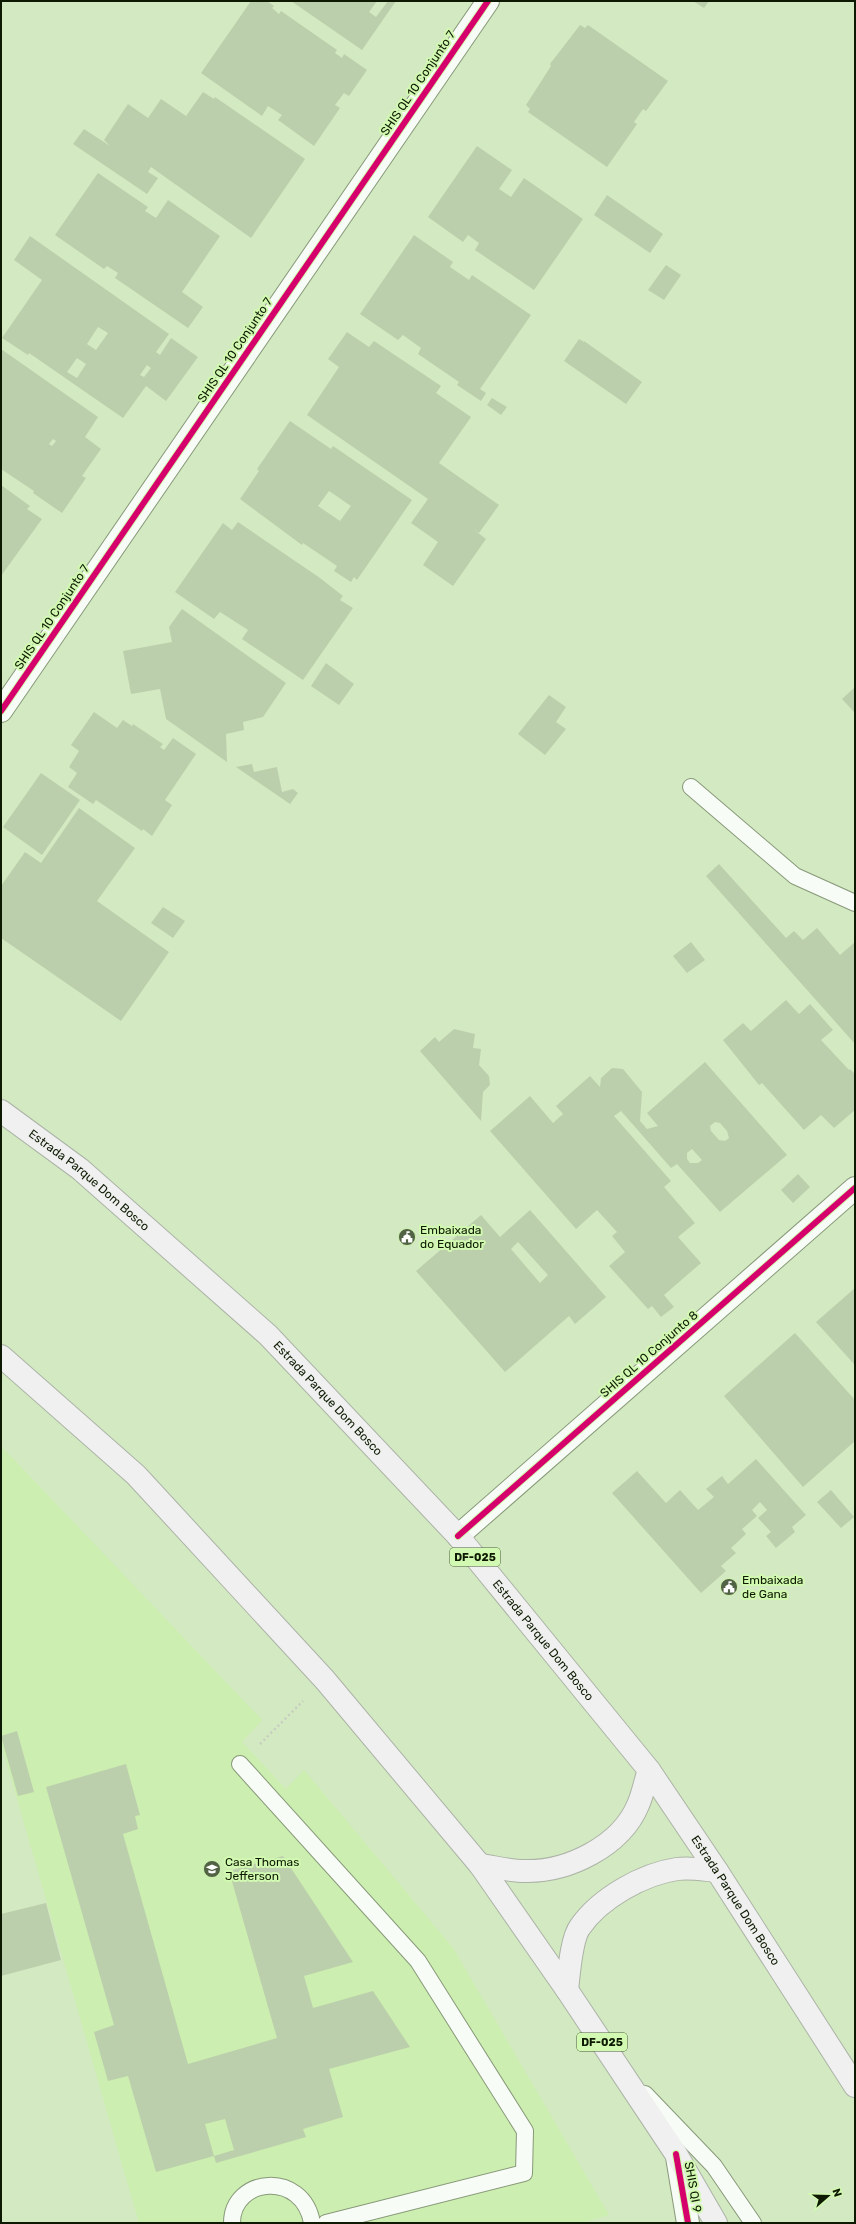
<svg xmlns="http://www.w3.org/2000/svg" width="856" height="2224" font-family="Rubik,sans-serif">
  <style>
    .built { fill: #cceeb0 }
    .building { fill: #bccfac; fill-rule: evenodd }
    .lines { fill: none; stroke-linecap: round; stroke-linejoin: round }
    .lane-casing { stroke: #88997a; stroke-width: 18 }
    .street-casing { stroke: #88997a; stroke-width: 24 }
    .secondary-casing { stroke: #88997a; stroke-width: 24 }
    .primary-casing { stroke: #acb3a7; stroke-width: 24 }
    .path { stroke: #c6cdc1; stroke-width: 2.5; stroke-dasharray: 2 3; stroke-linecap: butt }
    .lane { stroke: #f8fcf6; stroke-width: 16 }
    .street { stroke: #f8fcf6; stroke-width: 22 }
    .secondary { stroke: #f8fcf6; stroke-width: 22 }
    .primary { stroke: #eff0ef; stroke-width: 22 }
    .cycleway-casing { stroke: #d2f9b1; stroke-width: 8 }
    .cycleway { stroke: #d6006c; stroke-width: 6 }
    .labels { text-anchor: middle; stroke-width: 4; stroke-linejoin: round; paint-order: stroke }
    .shield { fill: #d2f9b1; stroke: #485d36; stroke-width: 1 }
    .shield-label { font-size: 11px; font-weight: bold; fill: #0d1a01 }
    .street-label { font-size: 12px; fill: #0d1a01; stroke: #d2f9b1 }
    .poi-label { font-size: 12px; fill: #0d1a01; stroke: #d2f9b1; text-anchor: start }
  </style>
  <rect width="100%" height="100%" fill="#d3e9c1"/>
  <!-- built -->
  <path class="built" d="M1,1446L262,1720L242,1742L286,1789L304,1770L453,1948L609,2215L581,2223H139L1,1743Z"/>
  <!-- building -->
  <path class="building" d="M251,1H267L274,6L272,8L279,14L281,11L337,50L335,53L342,58L344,54L367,70L349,96L344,93L335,105L340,108L314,146L278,120L282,115L268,106L262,116L201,73Z
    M291,1H377L369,12L376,17L388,1H396L362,50Z
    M693,1H709L704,8Z
    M580,25L585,28L588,25L668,81L646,111L643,109L634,122L637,124L607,167L528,112L530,109L526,105L551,66L550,64Z
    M203,92L214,99L215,97L305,159L251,238L151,167L148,172L158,178L147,194L73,144L84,129L110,146L104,140L128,104L148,118L161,99L186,116Z
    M477,146L512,170L499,189L511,197L524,178L583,219L534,290L475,250L479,243L468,235L463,242L428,217Z
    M98,173L148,207L145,211L156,218L168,200L220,236L182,292L203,307L188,328L115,278L118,273L107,266L104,269L55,235Z
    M607,195L663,234L650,253L594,215Z
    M414,235L453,262L450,267L469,280L472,275L531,315L480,389L486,393L481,401L457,385L459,382L418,354L421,348L403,335L398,340L360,314Z
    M30,236L169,334L156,352L160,355L171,338L198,357L166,401L146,386L123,418L29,353L28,355L2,338L42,280L14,260ZM98,327L108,333L96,350L87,344ZM77,358L86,364L77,378L67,372ZM147,365L151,368L144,377L140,375Z
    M666,265L681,275L664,300L648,290Z
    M347,332L369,347L374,341L441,386L436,393L471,417L439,463L499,505L479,533L473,529L486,539L453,586L423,565L438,542L411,523L428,499L307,415L339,367L328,359Z
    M579,339L584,342V341L642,382L626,404L564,361Z
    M1,349L98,417L85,437L101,449L82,476L86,478L62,513L33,493L34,491L1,469ZM53,439L56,441L52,446L49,444Z
    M492,398L507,407L501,415L487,405Z
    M290,421L331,449L333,446L412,500L357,580L354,577L351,582L334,571L337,566L303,543L302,545L240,499L259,471L257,469ZM329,491L351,506L340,521L318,506Z
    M1,485L30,506L27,509L42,519L1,576Z
    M238,522L320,578L343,596L340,600L353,608L303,680L242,639L248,630L220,612L214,619L175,592L223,523L232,530Z
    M182,609L286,683L263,717L243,722L244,730L226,734L227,762L166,719L160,689L131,694L123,651L172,642L169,627Z
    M326,663L354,684L339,705L311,686Z
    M855,687V713L842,699Z
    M549,695L566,707L556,722L566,729L545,755L518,734Z
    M94,712L117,728L123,720L132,726L133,724L163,744L160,747L164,750L173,738L196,754L165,800L172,805L152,836L143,829L142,831L96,800L93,804L68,787L77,773L69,767L79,751L71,745Z
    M252,764L254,772L277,767L282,792L293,789L298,793L290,804L236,767Z
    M41,773L80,800L42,855L3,827Z
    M79,808L135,848L97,901L169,952L121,1021L1,938V886L25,852L41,863Z
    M719,864L786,938L794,931L803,940L817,928L840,955L855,942V1044L706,876Z
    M163,907L185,921L173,938L151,923Z
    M691,942L705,960L687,973L673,956Z
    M786,1000L799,1014L810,1004L833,1030L821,1040L849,1070L850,1069L855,1074V1110L834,1128L821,1115L804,1130L762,1083L759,1085L723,1040L743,1023L751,1031Z
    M454,1029L475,1034L473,1048L481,1049L479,1065L489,1076L490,1085L483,1092L481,1121L420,1051L435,1037L439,1042Z
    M705,1062L787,1155L720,1212L677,1164L671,1168L621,1111L614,1116L671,1181L664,1187L695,1223L678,1237L701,1263L664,1295L674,1307L661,1317L652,1306L648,1309L609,1266L625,1252L612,1236L617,1232L597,1210L576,1229L490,1131L530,1096L553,1123L563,1114L556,1106L590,1076L600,1087L601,1078L612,1068L623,1069L642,1092L640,1121L647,1129L658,1126L647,1113ZM715,1122L720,1123L727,1131L729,1138L725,1141L719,1140L711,1131L710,1126ZM692,1149L702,1160L698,1163H690L687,1159V1153Z
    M798,1174L810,1187L793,1203L781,1190Z
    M530,1210L606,1297L575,1324L569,1316L505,1372L416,1271L481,1215L500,1237ZM518,1242L548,1275L540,1283L511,1249Z
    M855,1288V1363L854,1364L816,1322Z
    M795,1333L855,1400V1441L803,1487L724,1396Z
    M756,1459L806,1515L792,1527L795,1532L776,1548L766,1536L771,1532L758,1518L767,1510L760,1502L752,1510L757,1516L742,1529L746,1534L731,1548L736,1553L721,1566L726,1571L701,1593L612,1493L637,1471L666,1503L680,1490L698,1510L714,1497L706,1489L722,1476L728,1484Z
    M831,1490L854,1517L841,1528L817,1502Z
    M17,1731L34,1792L18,1796L1,1736Z
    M126,1764L140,1815L135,1816L138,1829L123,1834L188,2064L277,2038L229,1871L283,1856L353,1962L304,1976L313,2008L373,1991L410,2047L329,2069L343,2117L303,2129L306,2137L216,2163L214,2156L234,2150L225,2119L205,2124L214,2156L156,2172L128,2076L108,2081L94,2032L114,2025L46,1787Z
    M46,1903L61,1960L1,1976V1914Z"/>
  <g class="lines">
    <!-- lane casing -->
    <g class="lane-casing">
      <path id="lane" d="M691,787L795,876L855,903
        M240,1764L418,1961L525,2131L524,2173L326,2223
        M645,2094L714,2166L753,2223
        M232,2223C232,2177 303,2170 312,2223"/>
    </g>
    <!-- street casing -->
    <g class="street-casing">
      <path id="street" d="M1,711L488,1
        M458,1536L855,1188"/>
    </g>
    <!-- secondary casing -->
    <g class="secondary-casing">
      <path id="secondary" d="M677,2157L688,2223"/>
    </g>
    <!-- primary casing -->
    <g class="primary-casing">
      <g id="primary">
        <path id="s1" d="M1,1111L80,1169L268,1335L458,1536L649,1770L717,1871L855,2086"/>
        <path d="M1,1356L136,1475L325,1680L480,1865L567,1990L676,2154L716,2223"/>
        <path d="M480,1865C495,1867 510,1871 525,1871C568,1872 621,1846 638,1805C643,1794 645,1781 649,1770"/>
        <path d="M567,1990C569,1974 571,1939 580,1927C600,1898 643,1874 677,1869C690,1867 705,1870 717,1871"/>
      </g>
    </g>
    <!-- path -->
    <path class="path" d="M260,1744L303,1701"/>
    <!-- lane -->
    <use href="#lane" class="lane"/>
    <!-- street -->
    <use href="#street" class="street"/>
    <!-- secondary -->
    <use href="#secondary" class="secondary"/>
    <!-- primary -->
    <use href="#primary" class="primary"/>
    <!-- cycleway casing -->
    <g class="cycleway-casing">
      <path id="cycleway" d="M1,711L488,1
        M458,1536L855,1188
        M676,2154L688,2223"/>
    </g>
    <!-- cycleway -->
    <use href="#cycleway" class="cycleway"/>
  </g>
  <!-- icons -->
  <defs>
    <g id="civic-disc" transform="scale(0.9)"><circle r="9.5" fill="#526244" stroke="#d2f9b1"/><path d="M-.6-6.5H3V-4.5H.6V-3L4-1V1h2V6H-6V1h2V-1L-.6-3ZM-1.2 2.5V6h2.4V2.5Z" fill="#fff"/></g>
    <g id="school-disc" transform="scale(0.9)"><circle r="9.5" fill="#526244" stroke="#d2f9b1"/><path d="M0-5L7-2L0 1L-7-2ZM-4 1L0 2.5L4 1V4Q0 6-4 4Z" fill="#fff"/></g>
  </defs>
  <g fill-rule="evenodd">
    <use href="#civic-disc" x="407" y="1237"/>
    <use href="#civic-disc" x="729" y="1587"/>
    <use href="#school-disc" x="212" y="1869"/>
  </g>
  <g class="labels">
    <!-- shield labels -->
    <g class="shield">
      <rect x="450" y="1548" width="50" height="18" rx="3"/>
      <rect x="577" y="2033" width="50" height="18" rx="3"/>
    </g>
    <g class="shield-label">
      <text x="475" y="1561">DF-025</text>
      <text x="602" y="2046">DF-025</text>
    </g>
    <!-- street labels -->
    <g class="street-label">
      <text transform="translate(418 83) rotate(-56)" y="4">SHIS QL 10 Conjunto 7</text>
      <text transform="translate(235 350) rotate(-56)" y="4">SHIS QL 10 Conjunto 7</text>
      <text transform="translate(52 617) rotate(-56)" y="4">SHIS QL 10 Conjunto 7</text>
      <text dy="4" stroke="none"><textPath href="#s1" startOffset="112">Estrada Parque Dom Bosco</textPath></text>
      <text transform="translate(649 1354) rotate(-41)" y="4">SHIS QL 10 Conjunto 8</text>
      <text dy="4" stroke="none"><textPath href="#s1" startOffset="436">Estrada Parque Dom Bosco</textPath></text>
      <text dy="4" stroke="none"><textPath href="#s1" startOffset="760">Estrada Parque Dom Bosco</textPath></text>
      <text dy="4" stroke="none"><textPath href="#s1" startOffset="1084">Estrada Parque Dom Bosco</textPath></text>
      <text transform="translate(693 2187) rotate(80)" y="4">SHIS QI 9</text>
    </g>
    <!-- poi labels -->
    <g class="poi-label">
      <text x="420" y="1234">Embaixada<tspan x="420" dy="14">do Equador</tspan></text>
      <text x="742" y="1584">Embaixada<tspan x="742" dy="14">de Gana</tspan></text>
      <text x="225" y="1866">Casa Thomas<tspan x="225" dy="14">Jefferson</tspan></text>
    </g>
  </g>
  <!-- border -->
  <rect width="856" height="2224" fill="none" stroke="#0d1a01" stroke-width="4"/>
  <!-- north arrow -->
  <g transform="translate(828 2196) rotate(70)" stroke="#d2f9b1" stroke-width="3" paint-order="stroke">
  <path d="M0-3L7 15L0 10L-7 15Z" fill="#0d1a01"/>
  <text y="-6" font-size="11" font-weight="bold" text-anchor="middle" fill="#0d1a01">N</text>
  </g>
</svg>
